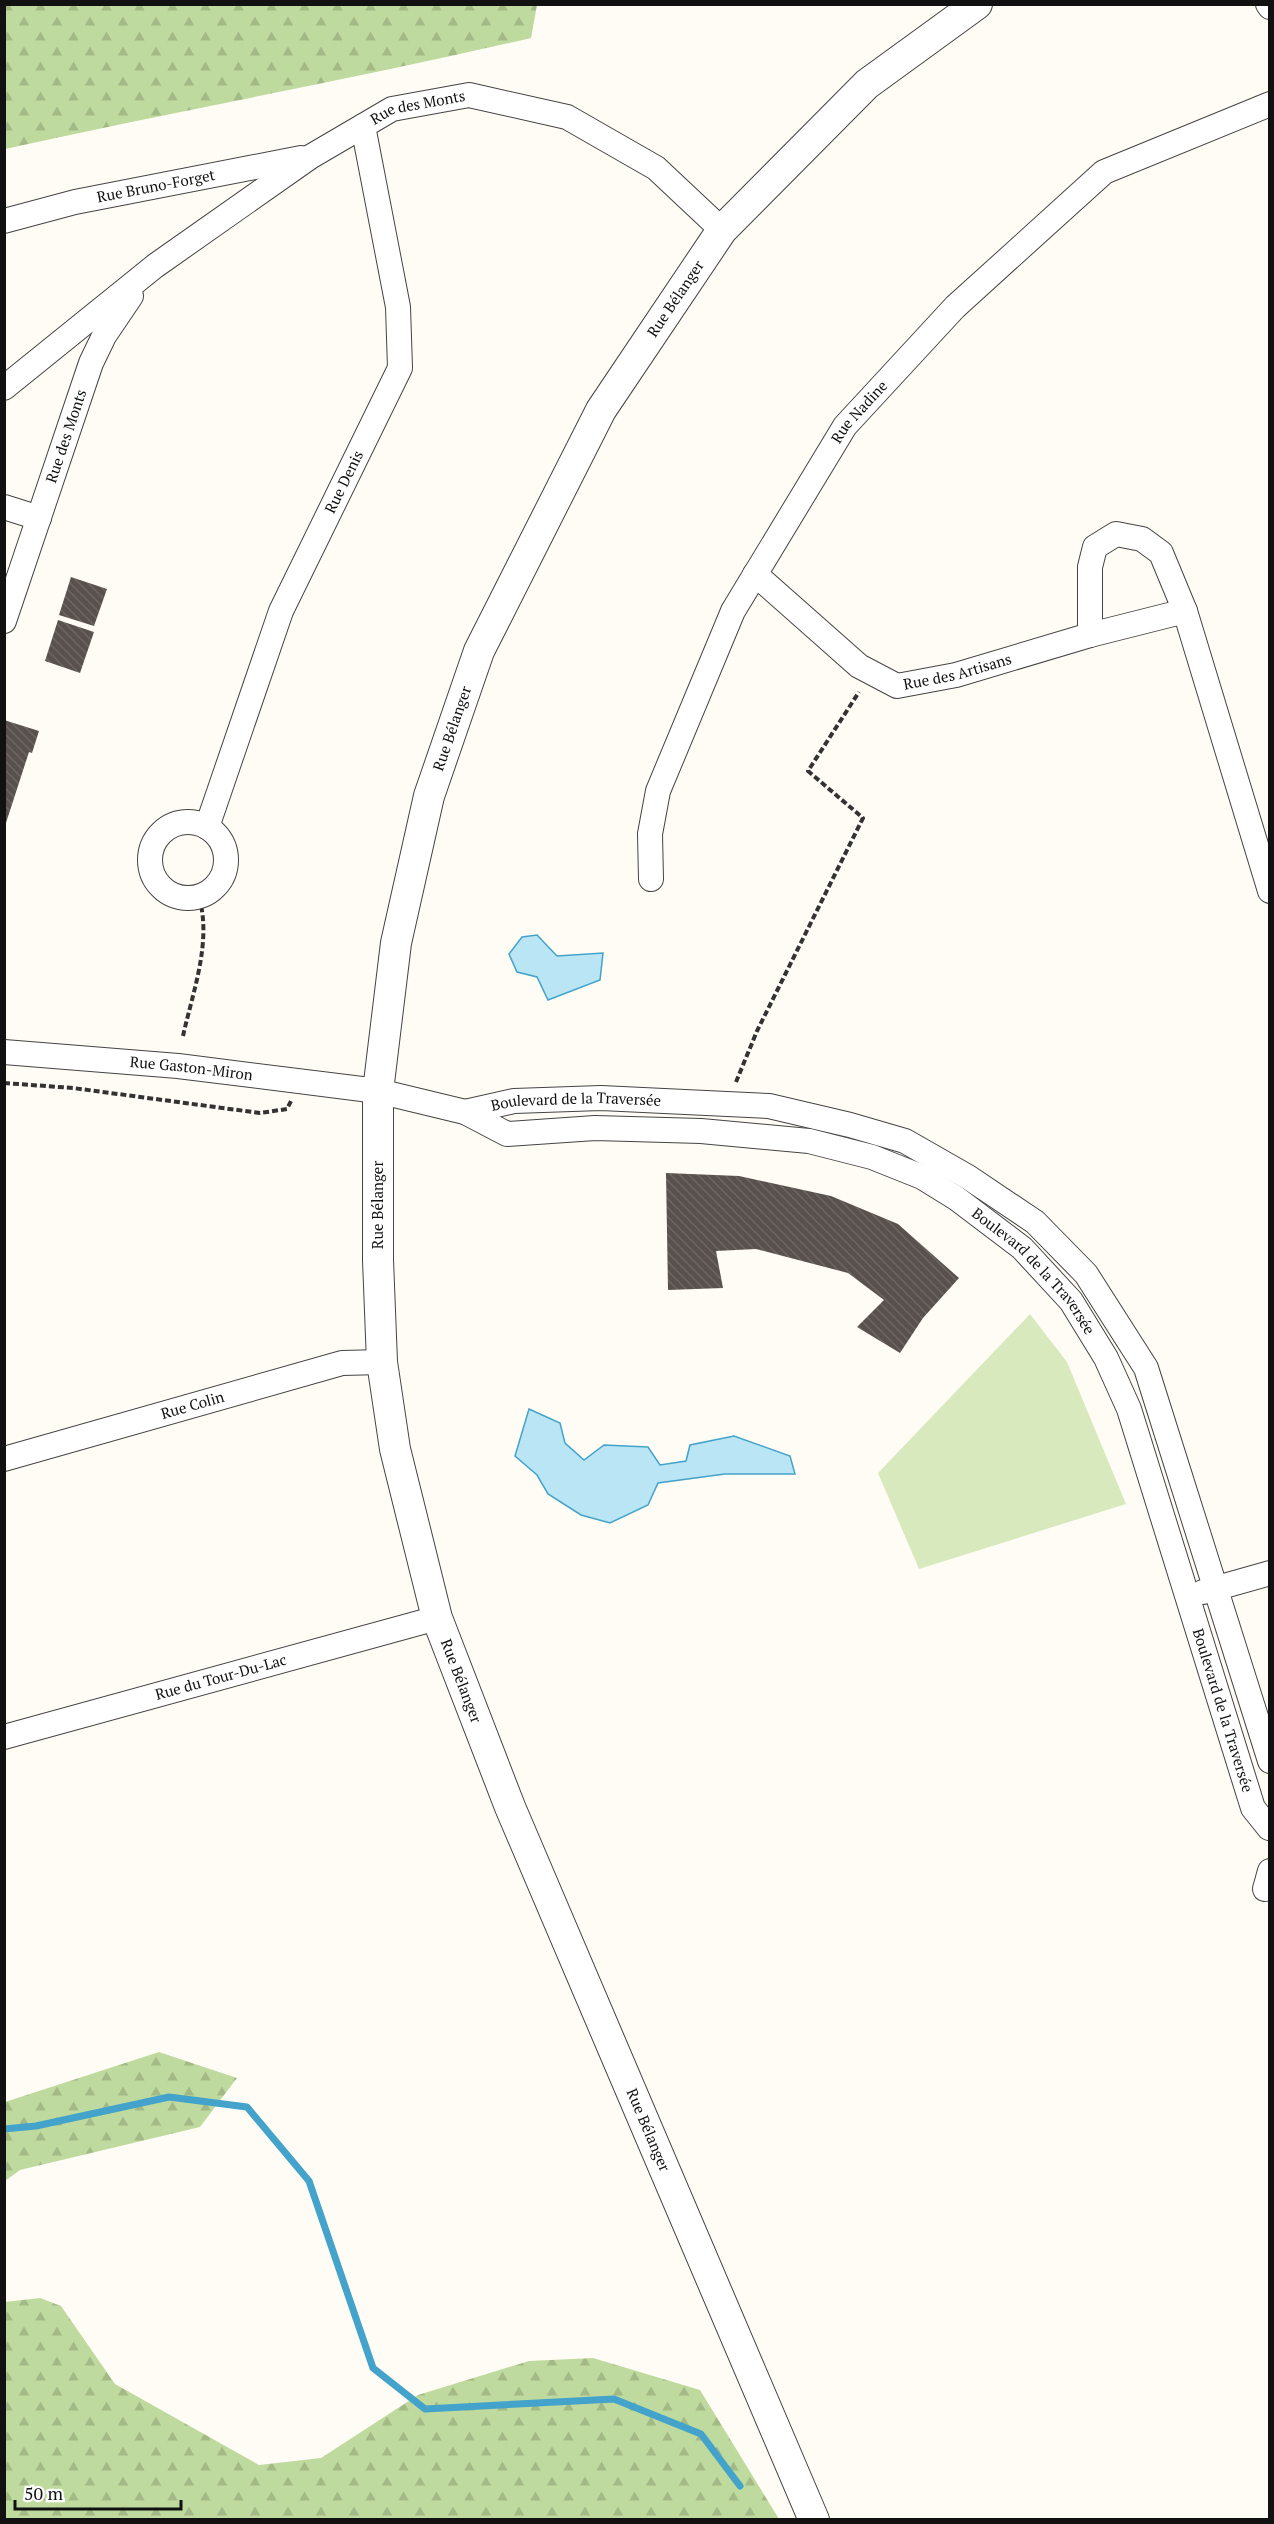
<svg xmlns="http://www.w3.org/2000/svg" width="1274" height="2524" font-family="'PT Serif',serif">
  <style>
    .forest { fill: url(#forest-firs) }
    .park { fill: #d9e9be }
    .water { fill: #bae5f5; stroke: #43a3ca; stroke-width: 1.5 }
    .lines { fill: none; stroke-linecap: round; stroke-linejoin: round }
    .stream { stroke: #43a3ca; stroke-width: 7 }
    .building { fill: url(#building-back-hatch) }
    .minor-casing { stroke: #444; stroke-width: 26 }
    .tertiary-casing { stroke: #444; stroke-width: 32 }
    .path { stroke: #333; stroke-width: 4; stroke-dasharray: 6 3; stroke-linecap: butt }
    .minor { stroke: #fff; stroke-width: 24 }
    .tertiary { stroke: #fff; stroke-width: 30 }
    .labels { text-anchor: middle; stroke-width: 6; stroke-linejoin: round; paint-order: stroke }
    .street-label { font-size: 15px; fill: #111; stroke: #fff }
  </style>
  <defs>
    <pattern id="forest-firs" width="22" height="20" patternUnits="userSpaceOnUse" patternTransform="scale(1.5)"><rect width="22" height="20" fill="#bfda9e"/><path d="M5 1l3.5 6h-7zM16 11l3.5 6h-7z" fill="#a3ba87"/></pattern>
    <pattern id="building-back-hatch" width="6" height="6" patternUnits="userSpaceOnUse" patternTransform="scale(1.5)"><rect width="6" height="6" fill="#59514d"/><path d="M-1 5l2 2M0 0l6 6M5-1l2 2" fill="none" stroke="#6c6662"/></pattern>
  </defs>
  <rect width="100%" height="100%" fill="#fffcf5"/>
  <!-- forest -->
  <path class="forest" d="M4,5L5,4L537,5L531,38C356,79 180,110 5,149Z
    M159,2052L237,2078L200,2127L20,2170L5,2181V2102Z
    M40,2298L61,2306L115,2384L259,2465L321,2458L418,2395L529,2361L593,2358L700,2390L779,2519H5V2302Z"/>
  <!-- park -->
  <path class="park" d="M1030,1314L1067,1362L1126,1504L919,1569L878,1473Z"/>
  <!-- water -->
  <path class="water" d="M537,935L557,956L603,953L600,980L548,1000L537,977L517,972L509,954L522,937Z
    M529,1409L560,1423L565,1443L584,1460L604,1445L648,1447L660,1465L686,1461L690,1445L734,1436L790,1456L795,1474H725L658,1483L648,1505L610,1523L581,1515L548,1494L537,1475L515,1456Z"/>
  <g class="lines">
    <!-- stream -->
    <path class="stream" d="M4,2129L36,2126L169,2097L247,2107L309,2181L373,2368L425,2409L614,2399L701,2434L740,2486"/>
  </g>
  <!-- building -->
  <path class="building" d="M71,577L107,589L94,626L59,615Z
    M58,620L94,632L80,673L45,661Z
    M4,720L39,731L32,753L29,752L5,826Z
    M666,1173L739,1176L831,1196L898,1224L959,1278L923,1318L900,1353L857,1327L884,1300L848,1273L756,1249L716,1251L723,1288L668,1290Z"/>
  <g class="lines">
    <!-- minor casing -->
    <g class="minor-casing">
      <g id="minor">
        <path d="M1268,4L1270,7"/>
        <path id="s1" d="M4,221L75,202L301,158"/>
        <path id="s2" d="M4,388L155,266L310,157L392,109L469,95L567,117L656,168L722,230"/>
        <path d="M4,507L39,518"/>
        <path id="s3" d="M755,574L859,666L897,686L956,675L1090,635L1185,611L1270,891"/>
        <path id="s4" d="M4,621L91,363L104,336L131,296"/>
        <path d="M1090,635V567L1095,547L1116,534L1142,539L1161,553L1185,611"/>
        <circle cx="188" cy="860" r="38"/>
        <path id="s5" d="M207,827L281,611L400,368L398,307L363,126"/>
        <path id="s6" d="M651,879L650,834L658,791L733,611L845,426L955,307L1104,172L1270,104"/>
        <path id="s7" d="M4,1052L178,1066L378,1091L465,1112L507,1134L595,1128L701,1131L809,1141L872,1157L922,1177L956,1198L1022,1248L1071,1301L1106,1358L1129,1409L1253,1808L1269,1828"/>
        <path id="s8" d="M465,1112L514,1101L601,1098L769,1106L850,1125L905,1141L968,1177L1035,1222L1086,1274L1146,1368L1270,1761"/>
        <path id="s9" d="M4,1459L342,1363L382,1362"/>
        <path d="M1203,1592L1270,1573"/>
        <path id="s10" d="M4,1737L437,1618"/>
        <path d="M1265,1889L1270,1871"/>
      </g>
    </g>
    <!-- tertiary casing -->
    <g class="tertiary-casing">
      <g id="tertiary">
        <path id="s11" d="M814,2520L510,1807L437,1618L395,1449L382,1362L378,1260V1091L396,943L429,796L479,651L601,410L722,230L867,84L977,4"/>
      </g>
    </g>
    <!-- path -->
    <path class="path" d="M183,1036C193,991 212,942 199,897
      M736,1082L757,1031L863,818L808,771L859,692
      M4,1083L73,1088L260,1113L287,1109L291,1101"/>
    <!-- minor -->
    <use href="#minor" class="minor"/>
    <!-- tertiary -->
    <use href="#tertiary" class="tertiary"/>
  </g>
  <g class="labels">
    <!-- street labels -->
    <g class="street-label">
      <text dy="5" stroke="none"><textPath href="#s2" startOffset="504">Rue des Monts</textPath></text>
      <text dy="5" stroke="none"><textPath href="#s1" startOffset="156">Rue Bruno-Forget</textPath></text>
      <text dy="5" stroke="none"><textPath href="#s11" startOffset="2368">Rue Bélanger</textPath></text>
      <text dy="5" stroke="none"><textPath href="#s6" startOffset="520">Rue Nadine</textPath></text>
      <text dy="5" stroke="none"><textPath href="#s4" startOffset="195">Rue des Monts</textPath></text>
      <text dy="5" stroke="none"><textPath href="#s5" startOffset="372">Rue Denis</textPath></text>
      <text dy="5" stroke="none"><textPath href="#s3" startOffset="244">Rue des Artisans</textPath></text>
      <text dy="5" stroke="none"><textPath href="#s11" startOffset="1882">Rue Bélanger</textPath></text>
      <text dy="5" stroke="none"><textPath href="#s7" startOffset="188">Rue Gaston-Miron</textPath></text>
      <text dy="5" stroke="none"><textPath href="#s8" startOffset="112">Boulevard de la Traversée</textPath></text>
      <text transform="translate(378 1205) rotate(-90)" y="5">Rue Bélanger</text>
      <text dy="5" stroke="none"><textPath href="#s7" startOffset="1082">Boulevard de la Traversée</textPath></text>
      <text dy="5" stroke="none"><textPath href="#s9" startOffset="196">Rue Colin</textPath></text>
      <text dy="5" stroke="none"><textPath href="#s10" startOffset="225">Rue du Tour-Du-Lac</textPath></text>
      <text transform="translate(461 1681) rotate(69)" y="5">Rue Bélanger</text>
      <text dy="5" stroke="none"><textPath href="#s7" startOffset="1568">Boulevard de la Traversée</textPath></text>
      <text transform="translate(648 2130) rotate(67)" y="5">Rue Bélanger</text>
    </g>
  </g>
  <!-- border -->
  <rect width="1274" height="2524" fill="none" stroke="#111111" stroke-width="12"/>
  <!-- scale -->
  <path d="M15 2500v9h166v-9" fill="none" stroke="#111111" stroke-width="3"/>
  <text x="24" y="2500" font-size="18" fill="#111111" stroke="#ffffff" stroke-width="4.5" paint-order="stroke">50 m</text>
</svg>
